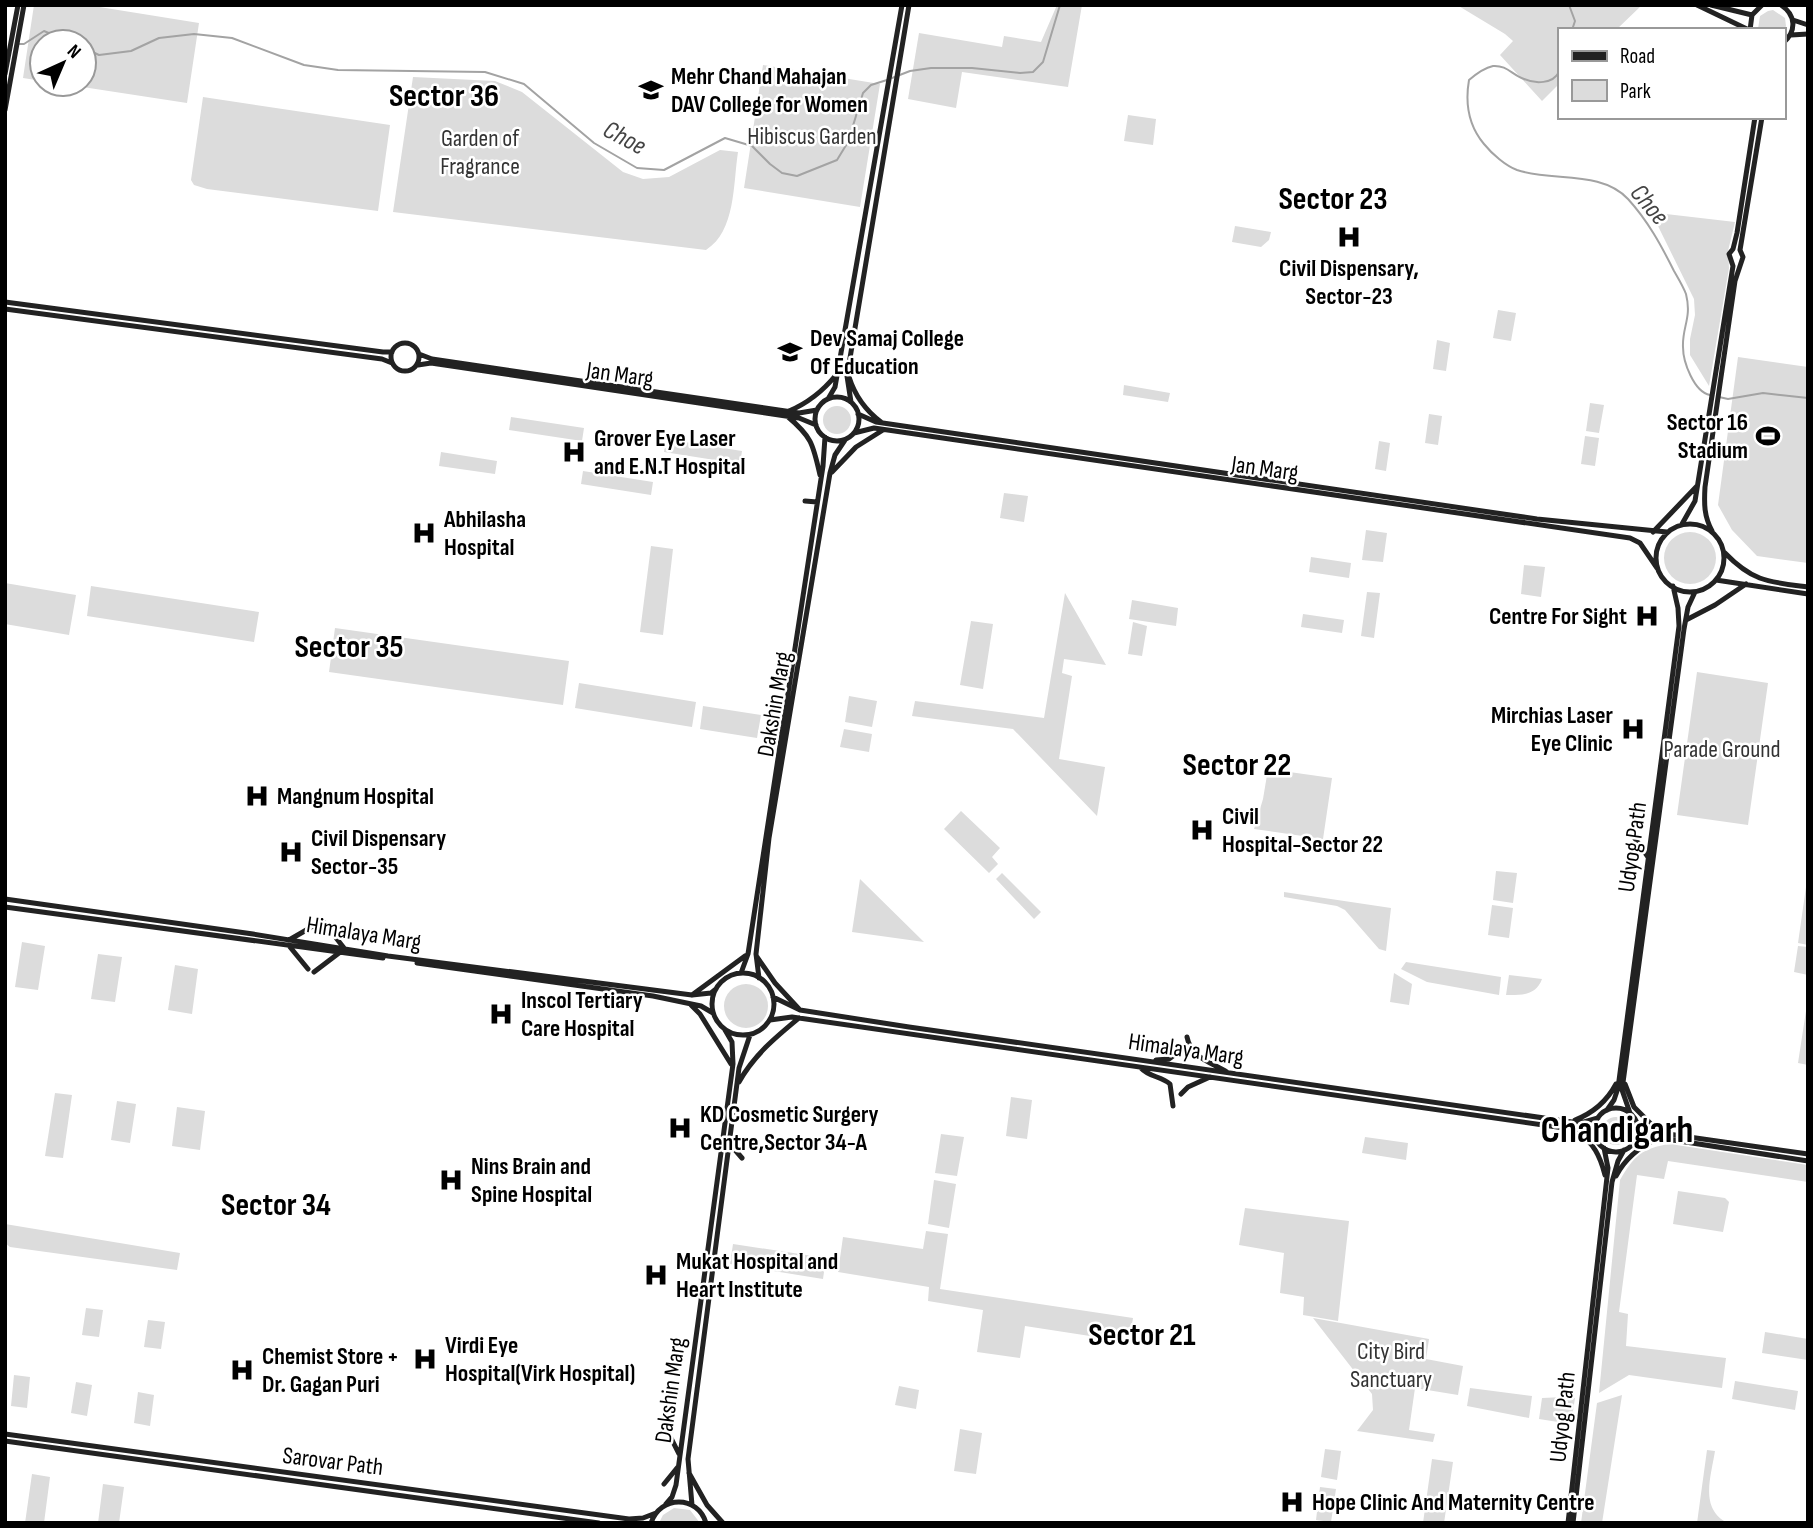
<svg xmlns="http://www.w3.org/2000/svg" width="1813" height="1528" font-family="'Sofia Sans Condensed',sans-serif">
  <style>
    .green { fill: #dcdcdc }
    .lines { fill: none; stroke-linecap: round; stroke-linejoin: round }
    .stream { stroke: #a3a3a3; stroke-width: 2 }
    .secondary { stroke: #222; stroke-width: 5 }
    .labels { text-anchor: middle; stroke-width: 5; stroke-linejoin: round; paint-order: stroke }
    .poi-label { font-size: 24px; font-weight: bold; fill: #000; stroke: #fff; text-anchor: start }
    .park-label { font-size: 24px; fill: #333; stroke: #fff }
    .street-label { font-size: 24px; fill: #000; stroke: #fff }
    .water-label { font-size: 26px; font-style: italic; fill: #444; stroke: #fff }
    .district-label { font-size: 32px; font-weight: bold; fill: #000; stroke: #fff }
    .town-label { font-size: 38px; font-weight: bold; fill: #000; stroke: #fff }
  </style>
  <rect width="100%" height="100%" fill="#fff"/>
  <!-- green -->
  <path class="green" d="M34,5H87L199,23L187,103L63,84H84V42H42V81L23,78Z
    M1057,5H1082L1068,87L962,72L956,108L908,99L919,33L1002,47L1004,36L1041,42Z
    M1457,5H1642L1616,30H1559V84L1542,101L1500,55L1513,41L1505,34Z
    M1773,10L1785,18L1786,26L1783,33V30L1758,29L1760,16L1768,11Z
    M763,65L880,84L860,207L744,188Z
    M413,77L495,81L522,92L623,172L643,179L669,177L720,150L738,152C733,184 736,231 706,250L393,212Z
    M203,97L390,125L378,211L207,189L194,185L191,180Z
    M1128,115L1156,119L1153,145L1124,141Z
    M1666,214L1735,222L1728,251L1729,268L1709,386L1690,355V339L1695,315L1694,299L1658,226Z
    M1235,226L1271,232L1269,240L1261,247L1232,242Z
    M1498,310L1516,313L1511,341L1493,338Z
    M1437,340L1450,343L1446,371L1433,369Z
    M1738,357L1808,367V563L1757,556L1732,530L1718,505Z
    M1124,385L1170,393L1168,402L1123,395Z
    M1590,403L1604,405L1599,433L1586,431Z
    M823 420a14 14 0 1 1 28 0a14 14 0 1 1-28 0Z
    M1429,414L1442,416L1438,445L1425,443Z
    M511,417L584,428L582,441L509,430Z
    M1585,436L1599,438L1595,466L1581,464Z
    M666,439L742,451L740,464L664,452Z
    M1379,441L1390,443L1386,471L1375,469Z
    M441,452L497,461L495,474L439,466Z
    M583,471L653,482L651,495L581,484Z
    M1004,493L1028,496L1024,522L1000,518Z
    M1366,530L1387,533L1383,562L1362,560Z
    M1664 558a26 26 0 1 1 52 0a26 26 0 1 1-52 0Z
    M651,546L673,549L663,635L640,632Z
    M1311,557L1351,563L1349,578L1309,572Z
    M1524,565L1545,567L1541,597L1521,594Z
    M5,583L76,595L69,635L5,624Z
    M91,586L259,612L254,642L87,616Z
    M1367,592L1380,593L1374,638L1361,636Z
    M1065,593L1106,665L1064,659L1062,673L1072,676L1059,759L1105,767L1097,816L1013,729L912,716L915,701L1044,718Z
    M1132,600L1178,608L1176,626L1129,619Z
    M1303,614L1344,620L1342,633L1301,627Z
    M971,621L993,624L983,689L960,685Z
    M1133,622L1147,626L1142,656L1128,654Z
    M335,628L569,661L563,705L329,672Z
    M1697,672L1768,683L1748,825L1677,815Z
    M579,683L696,702L692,727L575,708Z
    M849,696L877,701L872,727L845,722Z
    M703,706L761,715L757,738L700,729Z
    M844,729L872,734L869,752L840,747Z
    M1268,769L1332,778L1323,839L1254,829L1263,799Z
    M961,811L1000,848L992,857L998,864L989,873L944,829Z
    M1496,871L1517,873L1513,903L1493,900Z
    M1002,873L1041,912L1034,919L996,879Z
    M1808,873V945L1798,943Z
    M860,879L924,942L852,932Z
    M1284,892L1391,908L1386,951L1379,949L1345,910L1337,906L1284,897Z
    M1492,905L1513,908L1509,938L1488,935Z
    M22,942L45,946L38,990L15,987Z
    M1798,946L1808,947V975L1794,972Z
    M98,954L122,957L115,1002L91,999Z
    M1406,962L1501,977L1499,995L1427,982L1401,969Z
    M175,965L198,969L192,1014L168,1010Z
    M1394,973L1412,984L1409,1005L1390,1002Z
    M1509,975L1542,979C1536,996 1521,995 1506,995Z
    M724 1006a22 22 0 1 1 44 0a22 22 0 1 1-44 0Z
    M1808,998V1065L1798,1063Z
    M55,1093L72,1095L63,1158L45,1156Z
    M1011,1097L1032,1100L1027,1139L1006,1136Z
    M117,1101L136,1104L130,1143L111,1140Z
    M177,1107L205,1111L200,1150L172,1146Z
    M1602 1131a14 14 0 1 1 28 0a14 14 0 1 1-28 0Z
    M941,1134L964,1137L957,1176L935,1173Z
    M1365,1137L1408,1143L1406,1160L1362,1153Z
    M1670,1144L1808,1165V1182L1668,1161L1664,1179L1637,1175L1619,1312L1628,1314L1626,1346L1726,1358L1722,1388L1629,1375L1599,1393L1620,1180C1634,1156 1642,1148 1670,1144Z
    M934,1180L956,1184L949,1228L928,1224Z
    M1678,1191L1725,1198L1729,1202L1723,1232L1673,1224Z
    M1245,1208L1349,1221L1338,1321L1303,1315L1304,1297L1280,1293L1284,1253L1239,1245Z
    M5,1224L180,1253L177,1270L10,1247L5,1243Z
    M926,1231L948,1234L940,1289L1133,1318L1129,1342L1025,1326L1020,1358L977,1352L983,1310L928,1301L929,1287L838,1272L843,1237L923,1249Z
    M733,1244L826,1258L823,1279L730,1264Z
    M86,1308L103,1310L99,1337L82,1335Z
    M1313,1318L1429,1339L1426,1359L1463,1366L1458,1395L1415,1388L1409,1430L1435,1434L1433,1442L1357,1431L1373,1410L1372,1394Z
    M148,1320L165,1322L161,1349L144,1347Z
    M1765,1332L1808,1339V1360L1762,1353Z
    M14,1375L30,1377L27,1408L11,1406Z
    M1735,1381L1798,1391L1795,1410L1732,1399Z
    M76,1382L92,1385L87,1416L71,1413Z
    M899,1386L919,1390L916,1409L895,1405Z
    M1470,1388L1532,1396L1529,1418L1467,1406Z
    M138,1392L154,1395L150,1426L134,1423Z
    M1622,1395L1602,1523H1581L1597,1403Z
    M1565,1397L1575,1398L1571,1424L1539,1419L1542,1398Z
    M960,1429L982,1433L976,1474L954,1471Z
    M1325,1449L1341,1451L1337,1480L1321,1477Z
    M1707,1450L1715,1451C1711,1477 1699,1509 1728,1523H1697Z
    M1432,1459L1453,1462L1444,1523H1423Z
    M32,1474L50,1477L44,1523H25Z
    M103,1484L124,1487L119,1523H98Z
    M1320,1487L1336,1489L1331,1522L1316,1520Z
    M674,1508L690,1510L700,1523H659L663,1515Z"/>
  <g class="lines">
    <!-- stream -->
    <path class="stream" d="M1569,5L1575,21L1572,30
      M17,44H24L44,31L70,42
      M84,48L99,55L131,51L159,38L194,34L232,38L304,65L338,70L485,72L524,84L594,143L637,168L664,170L725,138L752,146L770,164L782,173L797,176L837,160L848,142L863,93L871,85L887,80
      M1559,72C1553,84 1535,84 1524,79C1512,75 1507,65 1493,66C1484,68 1476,74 1469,80C1465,103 1469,126 1484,144C1492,154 1506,166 1517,170C1553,182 1601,170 1628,199C1648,221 1661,245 1674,271C1678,278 1683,286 1686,294C1692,318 1682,327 1683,347C1683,362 1694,392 1710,395
      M892,78L910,71L931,68H972L1020,73L1033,72L1043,62L1060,5
      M1719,397L1728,399L1763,393L1808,398"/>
    <!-- secondary -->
    <path class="secondary" d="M1697,5L1749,30
      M1711,5L1752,15
      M1781,5C1796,15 1797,31 1783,43
      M1793,20L1808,25
      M1750,30L1752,15L1762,5
      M1791,35L1808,34
      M5,74L18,5
      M5,110L24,5
      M5,302L383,352H392
      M5,309L382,359L392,363
      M391 357a14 14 0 1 1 28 0a14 14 0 1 1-28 0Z
      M419,354L432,359L799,413L817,410
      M418,365L431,363L799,418L816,425
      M849,377C855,396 865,410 881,422
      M815 419a22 22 0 1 1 44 0a22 22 0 1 1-44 0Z
      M828,399L835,387L902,5
      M851,402L847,376L909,5
      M789,411C808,403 823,391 836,375
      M858,414L876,422L1537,519L1667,532
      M787,416C812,437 813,444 820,475
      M854,433L874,428L1630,538L1640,543L1657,568
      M832,472L856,447L883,430
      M805,501L817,502
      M1656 558a34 34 0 1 1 68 0a34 34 0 1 1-68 0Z
      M1682,524L1695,501L1733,266L1729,254L1733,249L1737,233L1755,117
      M1712,531C1704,516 1704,504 1705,487L1735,281L1743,257L1740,250L1762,117
      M1653,532L1697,486
      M1725,553C1753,582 1769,582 1808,587
      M1716,580L1808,594
      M1686,620L1715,605L1746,584
      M1634,837L1648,857
      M5,899L253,934L388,956L692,995L711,993L716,989
      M5,907L383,958
      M322,920L344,948
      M289,940L315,925
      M290,947L308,969
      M757,957L775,983L799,1009
      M417,963L653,996L701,1006L713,1013
      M314,972L339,953
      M712 1004a31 31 0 1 1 62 0a31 31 0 1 1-62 0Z
      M741,973L748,954L823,466L825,437
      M759,978L756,954L769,838L830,473L835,455L845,440
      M692,995L745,956
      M773,997L800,1010L909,1027L1572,1122H1584L1598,1118
      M691,1005L700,1014L731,1064
      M770,1020L792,1017L1571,1129L1596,1138
      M1187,1037C1191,1058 1211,1062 1227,1072
      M1156,1060L1169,1059L1181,1050
      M1141,1068C1149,1077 1161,1076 1170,1084L1173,1106
      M739,1082C754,1055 776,1037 799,1018
      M1625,1084L1634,1107L1659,1132
      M1181,1094L1188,1087L1210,1077
      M1594 1130a22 22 0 1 1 44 0a22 22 0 1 1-44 0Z
      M1607,1110L1614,1100L1618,1088L1679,626L1678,608L1673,586
      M1630,1113L1622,1090L1684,629L1688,607L1695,592
      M1575,1120C1593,1113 1607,1101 1616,1084
      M1637,1125L1647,1130L1661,1133L1808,1154
      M1577,1132C1594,1143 1600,1156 1605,1175
      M1635,1141L1646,1137L1660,1138L1808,1161
      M729,1143L742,1158
      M1616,1176C1625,1159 1639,1147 1657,1139
      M5,1434L629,1519L643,1518L656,1513
      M671,1438L679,1454
      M5,1441L599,1523
      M689,1473L707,1505L723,1523
      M664,1484L677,1468
      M666,1504L672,1497L676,1485L733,1064L732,1042L725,1030
      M692,1505L688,1459L739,1068L750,1035
      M651,1523C660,1495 698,1495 706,1523
      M1568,1523L1608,1168L1604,1148
      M1573,1523L1612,1182L1618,1161L1624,1150"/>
  </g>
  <!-- icons -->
  <defs>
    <g id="university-bare" transform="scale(1.89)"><path d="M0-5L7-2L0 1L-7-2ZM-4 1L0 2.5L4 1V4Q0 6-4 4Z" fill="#000" stroke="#fff" stroke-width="2.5" paint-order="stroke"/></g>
    <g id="hospital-bare" transform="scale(1.89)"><path d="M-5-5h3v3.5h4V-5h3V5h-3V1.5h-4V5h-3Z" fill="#000" stroke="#fff" stroke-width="2.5" paint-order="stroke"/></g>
    <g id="stadium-bare" transform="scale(1.89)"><path d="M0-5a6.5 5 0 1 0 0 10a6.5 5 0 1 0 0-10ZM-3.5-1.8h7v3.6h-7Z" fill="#000" stroke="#fff" stroke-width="2.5" paint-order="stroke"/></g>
  </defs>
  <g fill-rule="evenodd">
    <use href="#university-bare" x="651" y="90"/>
    <use href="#hospital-bare" x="1349" y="237"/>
    <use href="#university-bare" x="790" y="352"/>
    <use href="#stadium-bare" x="1768" y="436"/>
    <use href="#hospital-bare" x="574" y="452"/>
    <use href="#hospital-bare" x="424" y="533"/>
    <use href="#hospital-bare" x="1647" y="616"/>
    <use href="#hospital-bare" x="1633" y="729"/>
    <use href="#hospital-bare" x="257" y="796"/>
    <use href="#hospital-bare" x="1202" y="830"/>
    <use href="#hospital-bare" x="291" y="852"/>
    <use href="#hospital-bare" x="501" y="1014"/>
    <use href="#hospital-bare" x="680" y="1128"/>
    <use href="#hospital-bare" x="451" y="1180"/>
    <use href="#hospital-bare" x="656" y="1275"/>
    <use href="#hospital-bare" x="425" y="1359"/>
    <use href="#hospital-bare" x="242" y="1370"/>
    <use href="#hospital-bare" x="1292" y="1502"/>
  </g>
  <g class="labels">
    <!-- poi labels -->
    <g class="poi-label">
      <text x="671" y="84">Mehr Chand Mahajan<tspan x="671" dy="28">DAV College for Women</tspan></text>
      <text x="1349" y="276" text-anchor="middle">Civil Dispensary,<tspan x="1349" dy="28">Sector-23</tspan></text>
      <text x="810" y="346">Dev Samaj College<tspan x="810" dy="28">Of Education</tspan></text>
      <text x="1748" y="430" text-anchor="end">Sector 16<tspan x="1748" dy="28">Stadium</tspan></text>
      <text x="594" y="446">Grover Eye Laser<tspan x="594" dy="28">and E.N.T Hospital</tspan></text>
      <text x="444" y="527">Abhilasha<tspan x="444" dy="28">Hospital</tspan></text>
      <text x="1627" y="624" text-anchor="end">Centre For Sight</text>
      <text x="1613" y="723" text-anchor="end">Mirchias Laser<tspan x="1613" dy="28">Eye Clinic</tspan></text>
      <text x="277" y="804">Mangnum Hospital</text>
      <text x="1222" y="824">Civil<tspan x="1222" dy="28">Hospital-Sector 22</tspan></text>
      <text x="311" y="846">Civil Dispensary<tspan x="311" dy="28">Sector-35</tspan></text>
      <text x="521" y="1008">Inscol Tertiary<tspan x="521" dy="28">Care Hospital</tspan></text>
      <text x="700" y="1122">KD Cosmetic Surgery<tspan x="700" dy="28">Centre,Sector 34-A</tspan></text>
      <text x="471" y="1174">Nins Brain and<tspan x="471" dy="28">Spine Hospital</tspan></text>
      <text x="676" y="1269">Mukat Hospital and<tspan x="676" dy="28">Heart Institute</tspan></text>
      <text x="445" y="1353">Virdi Eye<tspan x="445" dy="28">Hospital(Virk Hospital)</tspan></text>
      <text x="262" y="1364">Chemist Store +<tspan x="262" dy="28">Dr. Gagan Puri</tspan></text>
      <text x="1312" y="1510">Hope Clinic And Maternity Centre</text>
    </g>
    <!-- park labels -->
    <g class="park-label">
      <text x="812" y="144">Hibiscus Garden</text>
      <text x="480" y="146">Garden of<tspan x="480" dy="28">Fragrance</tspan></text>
      <text x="1722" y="757">Parade Ground</text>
      <text x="1391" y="1359">City Bird<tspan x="1391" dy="28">Sanctuary</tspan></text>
    </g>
    <!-- street labels -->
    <g class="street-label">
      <text transform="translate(620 374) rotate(8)" y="8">Jan Marg</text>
      <text transform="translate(1265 468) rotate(8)" y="8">Jan Marg</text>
      <text transform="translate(774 704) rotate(-80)" y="8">Dakshin Marg</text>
      <text transform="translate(1632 847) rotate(-82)" y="8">Udyog Path</text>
      <text transform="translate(364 933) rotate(9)" y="8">Himalaya Marg</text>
      <text transform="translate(1186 1049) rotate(8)" y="8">Himalaya Marg</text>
      <text transform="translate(670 1390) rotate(-82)" y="8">Dakshin Marg</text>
      <text transform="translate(1562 1417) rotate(-84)" y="8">Udyog Path</text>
      <text transform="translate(333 1461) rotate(7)" y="8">Sarovar Path</text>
    </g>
    <!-- water labels -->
    <g class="water-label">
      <text transform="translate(625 137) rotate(28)" y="9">Choe</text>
      <text transform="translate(1650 204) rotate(50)" y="9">Choe</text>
    </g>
    <!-- district labels -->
    <g class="district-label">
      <text x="444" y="106">Sector 36</text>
      <text x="1333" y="209">Sector 23</text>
      <text x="349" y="657">Sector 35</text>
      <text x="1237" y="775">Sector 22</text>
      <text x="276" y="1215">Sector 34</text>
      <text x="1142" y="1345">Sector 21</text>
    </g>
    <!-- town labels -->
    <g class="town-label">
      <text x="1617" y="1142">Chandigarh</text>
    </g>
  </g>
  <!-- border -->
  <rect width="1813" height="1528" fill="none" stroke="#000000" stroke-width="14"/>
  <!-- legend -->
  <rect x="1558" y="28" width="228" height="91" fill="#ffffff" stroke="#999999" stroke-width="2"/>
  <rect x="1572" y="51" width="35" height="10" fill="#222222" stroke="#999999" stroke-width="2"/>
  <text x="1620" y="63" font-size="21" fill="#000000">Road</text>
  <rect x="1572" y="80" width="35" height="21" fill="#dcdcdc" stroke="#999999" stroke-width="2"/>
  <text x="1620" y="98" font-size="21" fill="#000000">Park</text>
  <!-- north arrow -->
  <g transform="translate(63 63) rotate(44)"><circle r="33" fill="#ffffff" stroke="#999999" stroke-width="2"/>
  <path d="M0-5L12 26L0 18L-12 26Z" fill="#000000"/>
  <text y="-10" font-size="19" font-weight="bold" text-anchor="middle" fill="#000000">N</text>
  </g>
</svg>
